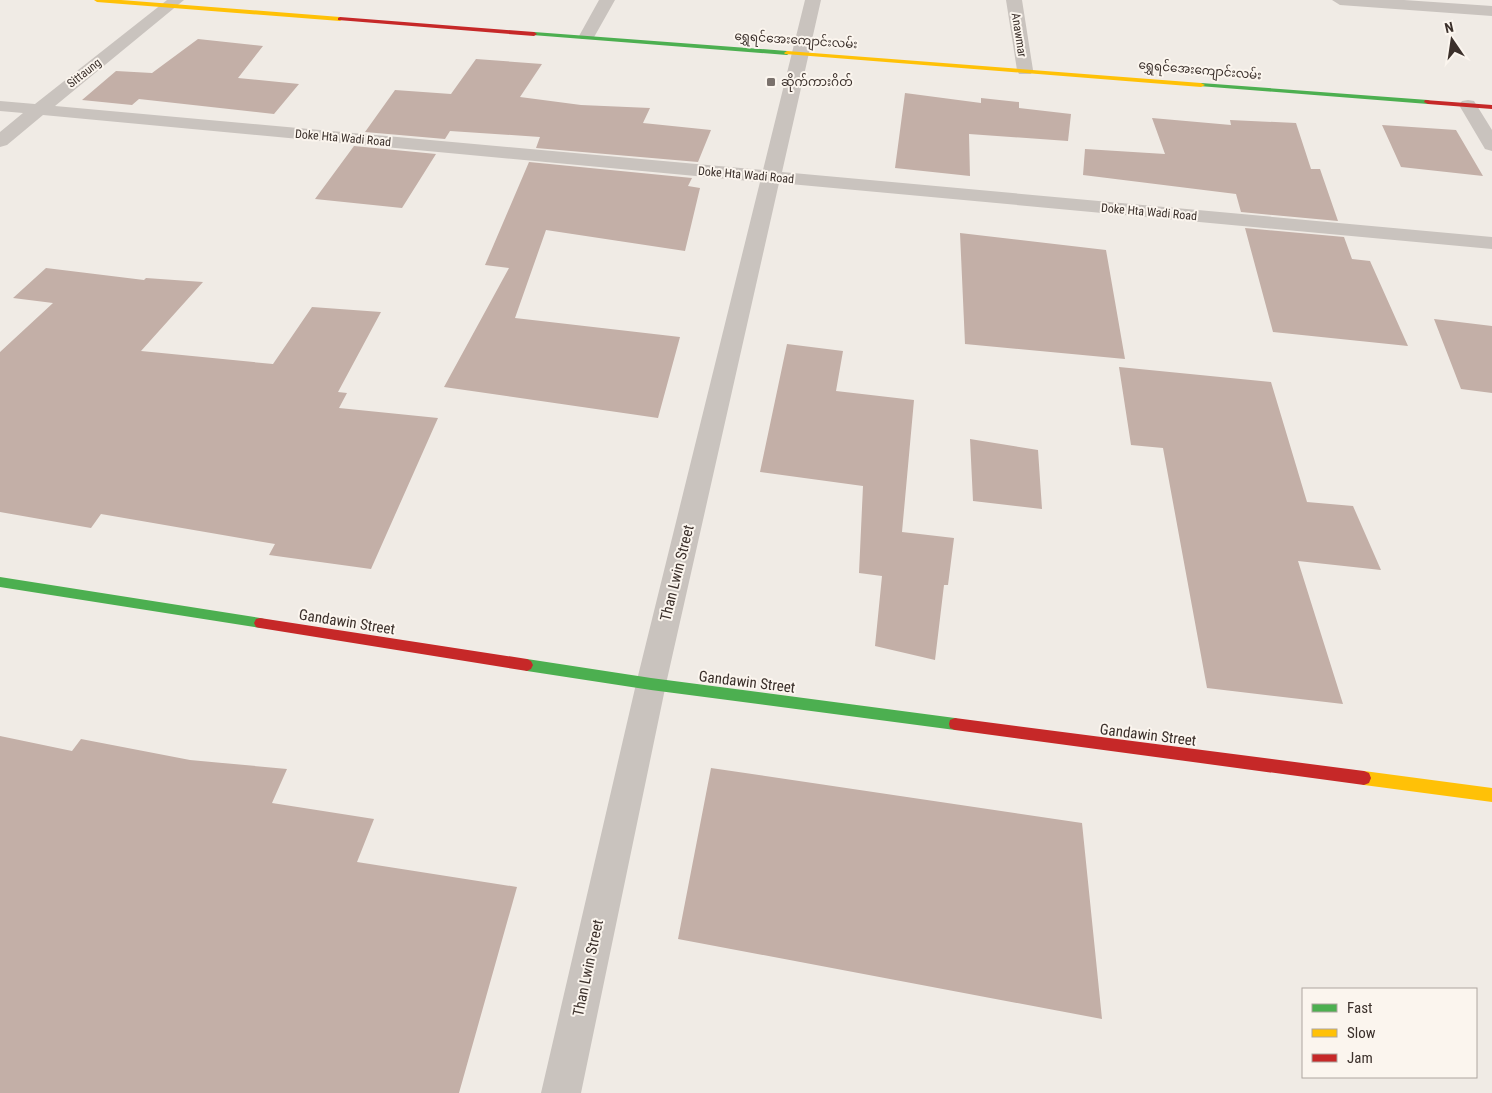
<svg xmlns="http://www.w3.org/2000/svg" width="1492" height="1093" font-family="'Roboto Condensed','Noto Sans Myanmar',sans-serif">
  <style>
    .building { fill: #c3afa7 }
    .lines { fill: none; stroke-linecap: round; stroke-linejoin: round }
    .street { fill: #c9c3be; fill-rule: evenodd }
    .fast { fill: #4caf50; fill-rule: evenodd }
    .slow { fill: #ffc107; fill-rule: evenodd }
    .jam { fill: #c62828; fill-rule: evenodd }
    .poi-dot { fill: #7a716c; stroke: #fbf5ee; stroke-width: 2 }
    .labels { text-anchor: middle; stroke-width: 4; stroke-linejoin: round; paint-order: stroke }
    .far-street-label { font-size: 12px; fill: #3b302b; stroke: #fbf5ee }
    .far-poi-label { font-size: 12px; fill: #3b302b; stroke: #fbf5ee; text-anchor: start }
    .street-label { font-size: 15px; fill: #3b302b; stroke: #fbf5ee }
  </style>
  <rect width="100%" height="100%" fill="#f0ebe5"/>
  <!-- building -->
  <path class="building" d="M198,39L263,46L238,78L299,84L274,114L139,99L132,105L82,100L116,71L152,73Z
    M476,59L542,64L520,97L581,105L650,108L643,123L711,130L698,162L536,148L540,137L450,131L445,139L365,132L395,90L451,94Z
    M905,93L981,103V98L1019,102V108L1071,114L1068,141L969,134L970,176L895,168Z
    M1152,118L1231,125L1230,120L1296,123L1311,169H1320L1338,221L1241,212L1236,194L1083,175L1085,149L1165,154Z
    M1382,125L1456,130L1483,176L1401,167Z
    M354,146L436,154L402,208L315,199Z
    M529,162L692,178L688,186L700,188L685,251L546,230L515,318L680,337L658,418L444,387L509,268L485,265Z
    M1245,228L1344,237L1352,259L1370,261L1408,346L1273,332Z
    M960,233L1106,250L1125,359L965,344Z
    M46,268L144,280L146,278L203,282L141,351L273,364L312,307L381,312L338,392L347,393L339,408L438,418L371,569L269,555L275,544L101,514L91,528L0,512V352L53,303L13,298Z
    M1434,319L1492,326V393L1461,389Z
    M787,344L843,351L836,391L914,400L902,532L954,538L948,585H944L935,660L875,646L882,576L859,573L863,486L760,472Z
    M1119,367L1271,382L1307,502L1353,506L1381,570L1298,561L1343,704L1207,688L1163,448L1131,445Z
    M970,439L1038,450L1042,509L973,501Z
    M0,736L72,751L81,739L190,760L287,769L272,803L374,819L357,862L517,887L459,1093H0Z
    M711,768L1082,823L1102,1019L678,939Z"/>
  <g class="lines">
    <!-- street -->
    <path class="street" d="M167,0H184L55,106L763,170L805,0H821L782,172L1492,237V249L779,183L666,684L581,1093H541L636,684L760,182L43,115L7,145L0,147V132L23,113L0,111V101L35,104Z
      M599,0H615L593,39H581L579,36Z
      M1006,0H1022L1033,70L1031,74H1019L1017,70Z
      M1332,0H1404L1492,6V16L1340,5Z
      M1468,100L1474,101L1492,130V151L1485,149L1459,105L1462,101Z"/>
    <!-- fast -->
    <path class="fast" d="M534,32L787,51L790,53L787,55L532,35V33Z
      M1201,83L1428,100L1432,102L1428,104L1199,86L1197,85Z
      M0,577L260,618L264,619L266,623L264,627L260,628L0,587Z
      M527,659L651,678L955,718L960,720L961,724L960,728L955,730L651,690L527,671L523,669L521,665L523,661Z"/>
    <!-- slow -->
    <path class="slow" d="M94,0H121L340,17L343,19L340,21L97,2Z
      M787,51L1201,83L1205,85L1201,87L785,54L784,53Z
      M1364,771L1492,788V802L1364,785L1359,783L1357,778L1359,773Z"/>
    <!-- jam -->
    <path class="jam" d="M340,17L534,32L537,34L534,36L338,20V18Z
      M1425,100L1492,105V109L1428,104L1424,102Z
      M260,618L527,659L531,661L533,665L531,669L527,671L260,628L256,627L254,623L256,619Z
      M955,718L1364,771L1369,773L1371,778L1369,783L1364,785L955,730L950,728L949,724L950,720Z"/>
  </g>
  <!-- markers -->
  <rect class="poi-dot" x="766" y="77" width="10" height="10" rx="2.5"/>
  <g class="labels">
    <!-- far-street labels -->
    <g class="far-street-label">
      <text transform="translate(1019 35) rotate(81)" y="4">Anawmar</text>
      <text transform="translate(796 40) rotate(4)" y="4">ရွှေရင်အေးကျောင်းလမ်း</text>
      <text transform="translate(1200 70) rotate(5)" y="4">ရွှေရင်အေးကျောင်းလမ်း</text>
      <text transform="translate(84 73) rotate(-38)" y="4">Sittaung</text>
      <text transform="translate(343 138) rotate(5)" y="4">Doke Hta Wadi Road</text>
      <text transform="translate(746 175) rotate(5)" y="4">Doke Hta Wadi Road</text>
      <text transform="translate(1149 212) rotate(5)" y="4">Doke Hta Wadi Road</text>
    </g>
    <!-- far-poi labels -->
    <g class="far-poi-label">
      <text x="781" y="86">ဆိုက်ကားဂိတ်</text>
    </g>
    <!-- street labels -->
    <g class="street-label">
      <text transform="translate(677 573) rotate(-76)" y="5">Than Lwin Street</text>
      <text transform="translate(347 622) rotate(9)" y="5">Gandawin Street</text>
      <text transform="translate(747 682) rotate(7)" y="5">Gandawin Street</text>
      <text transform="translate(1148 735) rotate(7)" y="5">Gandawin Street</text>
      <text transform="translate(588 968) rotate(-78)" y="5">Than Lwin Street</text>
    </g>
  </g>
  <!-- legend -->
  <rect x="1302" y="988" width="175" height="90" fill="#fbf5ee" stroke="#aea6a0"/>
  <rect x="1312" y="1004" width="25" height="8" fill="#4caf50" stroke="#aea6a0"/>
  <text x="1347" y="1013" font-size="15" fill="#3b302b">Fast</text>
  <rect x="1312" y="1029" width="25" height="8" fill="#ffc107" stroke="#aea6a0"/>
  <text x="1347" y="1038" font-size="15" fill="#3b302b">Slow</text>
  <rect x="1312" y="1054" width="25" height="8" fill="#c62828" stroke="#aea6a0"/>
  <text x="1347" y="1063" font-size="15" fill="#3b302b">Jam</text>
  <!-- north arrow -->
  <g transform="translate(1452 40) rotate(347)" stroke="#fbf5ee" stroke-width="4" paint-order="stroke">
  <path d="M0-4L9 19L0 12L-9 19Z" fill="#3b302b"/>
  <text y="-8" font-size="14" font-weight="bold" text-anchor="middle" fill="#3b302b">N</text>
  </g>
</svg>
